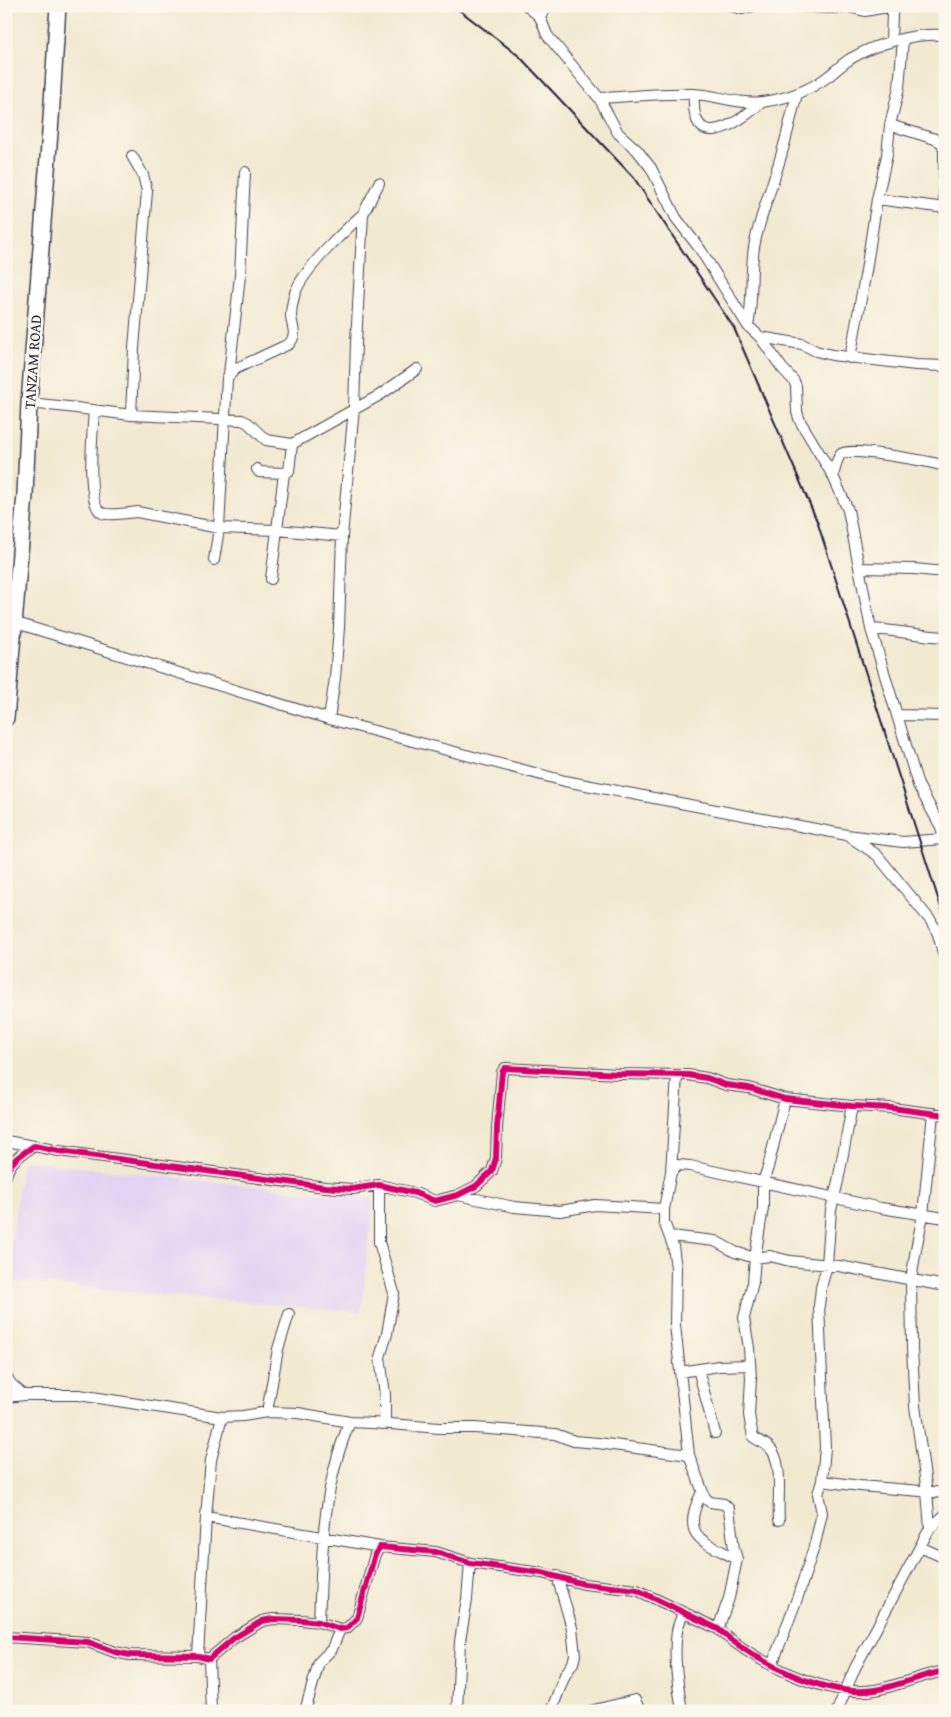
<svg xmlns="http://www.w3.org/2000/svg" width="951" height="1717" font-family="'Gentium Book Plus',serif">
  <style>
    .built { fill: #e3d3f3 }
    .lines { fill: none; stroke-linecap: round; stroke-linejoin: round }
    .minor-casing { stroke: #414052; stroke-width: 12 }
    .highway-casing { stroke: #414052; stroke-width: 18 }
    .minor { stroke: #fff; stroke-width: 10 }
    .highway { stroke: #fff; stroke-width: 15 }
    .rail { stroke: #22223b; stroke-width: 2 }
    .cycleway-casing { stroke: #fbf7ec; stroke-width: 9 }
    .cycleway { stroke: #d6006c; stroke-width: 6 }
    .labels { text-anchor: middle; stroke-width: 5; stroke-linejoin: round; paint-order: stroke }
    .street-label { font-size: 15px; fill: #22223b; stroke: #fbf7ec }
  </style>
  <rect width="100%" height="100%" fill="#fbf7ec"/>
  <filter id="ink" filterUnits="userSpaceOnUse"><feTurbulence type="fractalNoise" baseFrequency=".02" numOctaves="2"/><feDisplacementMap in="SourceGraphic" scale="10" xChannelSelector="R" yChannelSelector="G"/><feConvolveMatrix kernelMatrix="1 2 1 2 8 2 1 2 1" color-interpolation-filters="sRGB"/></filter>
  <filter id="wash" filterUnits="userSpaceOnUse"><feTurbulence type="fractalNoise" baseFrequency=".0096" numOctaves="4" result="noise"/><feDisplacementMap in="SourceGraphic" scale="20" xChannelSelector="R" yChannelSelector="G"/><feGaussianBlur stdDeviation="1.12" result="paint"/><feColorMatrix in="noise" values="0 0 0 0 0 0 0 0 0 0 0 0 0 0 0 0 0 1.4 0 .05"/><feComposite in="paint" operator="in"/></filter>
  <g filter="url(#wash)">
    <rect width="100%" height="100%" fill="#f2e9d1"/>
    <!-- built -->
    <path class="built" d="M22,1161L374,1199L361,1312L7,1281Z"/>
  </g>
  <g filter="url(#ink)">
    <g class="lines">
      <!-- minor casing -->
      <g class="minor-casing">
        <path id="minor" d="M527,6L540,17L547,35L599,98L618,133L637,150L651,168L676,218L700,249L748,326L760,337L782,368L794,381L796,386L797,412L800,421L833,476L848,510L871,629L918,785L941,827L945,844
          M731,6L742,9L753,6
          M796,6L829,8L849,7L865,11L892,6
          M540,17L547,6
          M891,41L892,14L894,6
          M694,94C690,155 736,125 762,102
          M599,98C630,97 663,92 694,94C717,95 739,105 762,102C784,99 808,91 826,78C834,72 841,65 850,59C877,43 913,33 945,35
          M890,125L935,139L942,143L944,150V208
          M877,199L945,208
          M748,326C754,298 749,270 755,242C760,218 769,195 776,172C785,146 790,120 797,94
          M760,337L802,344L816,351L832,355L916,365L945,366
          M850,358L866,271L877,199L887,155L890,125L899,88L903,39
          M229,374L240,276L245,172
          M29,403L68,407L131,415L242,420L248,423L266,440L292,444L380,395L417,369
          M94,410C93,428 85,505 102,513C110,516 129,513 137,512L219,528L277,530L342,536
          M131,415L134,348L147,191L143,175L132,156
          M257,469L259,472L284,473L289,471L292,444
          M833,476C835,470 836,459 841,454C847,446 932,462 945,466
          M214,560L219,528L227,378L235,369L289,344C298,334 292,328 291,316C291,308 293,300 295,293C303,270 344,231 363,214
          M860,568L914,569L945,572
          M271,579L284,473
          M13,622L329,719L565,781L847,835L903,842L943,839
          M871,629C896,630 920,636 945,637
          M898,715L945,716
          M329,719L335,678L339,628L342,536L354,408L356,343L363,214L379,183
          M850,837L877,855L931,921L938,934L945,960
          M677,1075L671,1172L664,1209V1222L673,1246L676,1268L675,1325L689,1455L705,1498L710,1502L724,1504L729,1509L734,1549L737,1559L729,1598L718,1629
          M852,1106L838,1181L831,1210L827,1265L821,1288L819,1306L825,1448L822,1481L860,1486L945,1493
          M6,1141L34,1146
          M671,1172L678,1165L690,1166L881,1208L945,1218
          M6,1176C10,1160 21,1155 34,1146L59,1151L325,1187L352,1189L379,1185L415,1193L435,1201L458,1195L476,1186L492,1171L496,1158L497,1127L502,1072L505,1068L619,1074L688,1075L707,1078L726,1085L749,1088L785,1099L852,1106L891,1108L945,1115
          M379,1185V1242L394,1293L387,1334L380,1357L385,1395V1416L382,1424
          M458,1195L514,1207L560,1211L595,1205L664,1209
          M670,1236L715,1241L735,1252L755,1258L770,1256L790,1261L839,1266L945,1286
          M698,1369L715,1433
          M680,1372L719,1366L750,1365
          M6,1376L11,1384L24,1395H79L222,1417L243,1416L267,1412L298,1413L350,1422L391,1424L439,1428H475L555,1434L574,1441L598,1443L689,1455
          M6,1397L24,1395
          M267,1412L278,1349L289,1314
          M702,1492C679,1537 702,1541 737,1559
          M206,1517L380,1547
          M779,1520C777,1500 784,1462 770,1448C765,1443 759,1441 753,1437L749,1415L751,1378L749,1348L744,1318L753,1282L755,1258L763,1208V1182L768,1167L785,1099
          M930,1528L927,1492L915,1406L912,1348L911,1280L916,1249L923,1215L933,1113
          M920,1547L945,1558
          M319,1622C322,1554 322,1486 350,1422
          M6,1637L88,1642L115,1652L130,1655L198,1656L209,1659L234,1638L262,1621L273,1619L301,1620L319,1622L340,1629L347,1628L357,1618L375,1554L380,1547L436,1552L470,1563L542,1573L584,1584L637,1590L718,1629C754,1661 825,1698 875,1690C898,1686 921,1675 945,1671
          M198,1656L206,1517L211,1460L222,1417
          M209,1659L211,1711
          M772,1665L798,1596L815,1544L822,1513L818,1494L822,1481
          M457,1710L468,1711
          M305,1711L319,1662L332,1649L340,1629
          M457,1711L460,1641L467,1599L470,1563
          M551,1711L565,1675L573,1663L575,1655L572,1628L557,1576
          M590,1711L635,1700L640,1711
          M682,1711C678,1685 673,1658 677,1631C678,1625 681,1618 684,1612
          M837,1711L855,1668L930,1528L945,1515"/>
      </g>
      <!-- highway casing -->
      <g class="highway-casing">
        <path id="highway" d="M6,718L25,495L29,403L51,119L58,6"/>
      </g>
      <!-- minor -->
      <use href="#minor" class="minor"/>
      <!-- highway -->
      <use href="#highway" class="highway"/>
      <!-- rail -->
      <path class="rail" d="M454,6L519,56L634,178L734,328L817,521L945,920"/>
      <!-- cycleway casing -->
      <g class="cycleway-casing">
        <path id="cycleway" d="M6,1176C10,1160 21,1155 34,1146L59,1151L325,1187L352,1189L379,1185L415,1193L435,1201L458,1195L476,1186L492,1171L496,1158L497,1127L502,1072L505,1068L619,1074L688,1075L707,1078L726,1085L749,1088L785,1099L852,1106L891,1108L945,1115
          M6,1637L88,1642L115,1652L130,1655L198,1656L209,1659L234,1638L262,1621L273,1619L301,1620L319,1622L340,1629L347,1628L357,1618L375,1554L380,1547L436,1552L470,1563L542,1573L584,1584L637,1590L718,1629C754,1661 825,1698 875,1690C898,1686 921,1675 945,1671"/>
      </g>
      <!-- cycleway -->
      <use href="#cycleway" class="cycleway"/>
    </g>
  </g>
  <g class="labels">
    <!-- street labels -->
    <g class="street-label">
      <text transform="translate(33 362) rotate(-86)" y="5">TANZAM ROAD</text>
    </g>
  </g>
  <!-- margin -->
  <rect width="951" height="1717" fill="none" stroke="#fbf7ec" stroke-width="25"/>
</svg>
